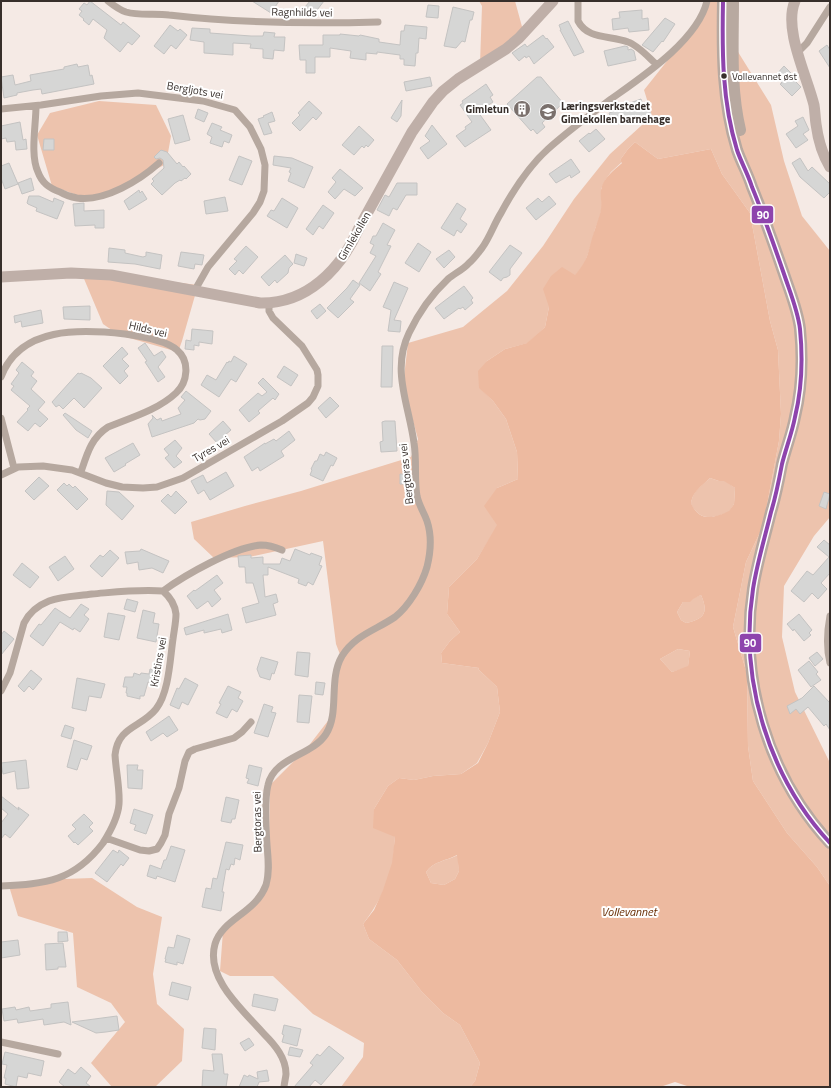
<svg xmlns="http://www.w3.org/2000/svg" width="831" height="1088" font-family="'Titillium Web',sans-serif">
  <style>
    .forest { fill: #edc3ad }
    .water { fill: #edbaa0; fill-rule: evenodd }
    .building { fill: #d6d6d5; stroke: #c4c3c2 }
    .lines { fill: none; stroke-linecap: round; stroke-linejoin: round }
    .street { stroke: #b6a89f; stroke-width: 7 }
    .secondary { stroke: #bfafa8; stroke-width: 11 }
    .primary { stroke: #b8a9a0; stroke-width: 12 }
    .bus-1-casing { stroke: #fff; stroke-width: 7 }
    .bus-1 { stroke: #8e44ad; stroke-width: 4 }
    .bus-dot { fill: #372f2b; stroke: #fff; stroke-width: 1.5 }
    .labels { text-anchor: middle; stroke-width: 4; stroke-linejoin: round; paint-order: stroke }
    .bus-label { font-size: 10px; fill: #372f2b; stroke: #fff; text-anchor: start }
    .street-label { font-size: 11px; fill: #372f2b; stroke: #fff }
    .poi-label { font-size: 11px; font-weight: bold; fill: #372f2b; stroke: #fff; text-anchor: start }
    .water-label { font-size: 12px; font-style: italic; fill: #672b00; stroke: #fff }
    .line-badge { stroke: #fff; stroke-width: 1.5 }
    .badge-label { font-size: 11px; text-anchor: middle; font-weight: bold; fill: #fff }
  </style>
  <rect width="100%" height="100%" fill="#f5eae5"/>
  <!-- forest -->
  <path class="forest" d="M479,1H515L524,34L480,64L482,6Z
    M711,1H723L725,31L771,105L784,161L802,216L830,251V517L814,536L784,586L782,637L795,692L830,763V886L817,867L787,833L753,781L748,746L747,674L733,627L746,562L763,526L779,441L781,414L778,350L770,321L750,213L722,174L711,149L658,159L635,142L628,149L620,160L622,162L611,172L606,179L601,189L602,207L599,219L595,229L592,242L584,265L549,307L545,327L528,343L505,349L487,361L480,388L493,401L506,419L517,452L518,479L497,488L498,525L477,559L449,587L447,614L460,632L450,641L441,653L442,663L479,668L478,669L497,687L500,712L488,743L477,763L461,774L433,776L414,780L399,778L388,786L374,809L395,837C394,845 394,854 393,862C389,883 376,908 363,924L369,939L397,960L422,992L443,1013L460,1025L480,1063L475,1081L470,1087H341L363,1057L364,1043L313,1014L273,976H230L220,971L223,931L264,889L269,842L270,785L307,748L334,713L341,657L336,644L323,541L249,557L214,558L194,539L191,522L245,506L301,491L411,457L418,439L403,385L408,343L463,327L507,291L543,246L574,199L610,154L652,116L644,90L679,46Z
    M99,101L156,105L171,136L166,164L122,187L91,200L52,186L37,135L50,113Z
    M82,274L116,275L198,285L182,341L178,352L119,335L103,324Z
    M710,478L719,481L724,480L735,488L734,504L729,512C718,516 704,522 695,510C692,507 690,504 692,499C694,490 704,484 710,478Z
    M701,595C709,613 704,619 686,623L681,620L677,612L683,602Z
    M678,649L690,651L688,667L672,672L660,659Z
    M458,855L459,871L455,879L444,885L431,883L426,872C434,861 446,861 458,855Z
    M92,878L137,907L162,917L153,974L157,1004L184,1029L182,1061L155,1087H112L91,1063L125,1022L111,1003L77,987L73,933L18,916L9,886L64,879Z"/>
  <!-- water -->
  <path class="water" d="M635,142L658,159L711,149L722,174L750,213L770,321L778,350L781,414L779,441L763,526L746,562L733,627L747,674L748,746L753,781L787,833L817,867L830,886V1087H690L675,1082L660,1087H470L475,1081L480,1063L460,1025L443,1013L422,992L397,960L369,939L363,924L374,910L383,890L392,863L395,837L373,828L374,809L388,786L399,778L414,780L433,776L461,774L478,763L488,743L500,712L497,687L478,669L479,668L442,663L441,653L450,641L460,632L447,614L449,587L477,559L497,525L484,506L497,488L518,479L517,452L506,419L493,401L479,388L478,371L487,361L505,349L527,343L545,327L549,307L543,289L551,276L562,267L575,275C590,258 588,249 595,229C597,222 600,216 601,209C602,202 600,196 601,190C603,178 614,170 622,163L620,160L628,149ZM710,478L719,481H724L735,488L734,504L729,511C718,516 704,522 695,510C693,507 690,504 692,499C694,491 704,484 710,478ZM701,595C709,613 704,619 686,623L681,620L677,612L683,602H690L693,599ZM678,649L690,651L688,666L672,672L660,659ZM457,855L459,871L455,879L444,885L431,883L426,872C434,861 446,861 457,855Z"/>
  <!-- building -->
  <path class="building" d="M90,1L121,25L123,22L140,36L132,45L128,42L120,52L104,38L107,30L93,19L89,25L83,20L84,19L79,15L82,11L79,9L84,3L87,5Z
    M252,1H279L271,13Z
    M310,1H324L314,14L305,7Z
    M428,5L439,6L438,18L426,17Z
    M453,7L474,12L472,20H470L465,42L462,41L456,48L444,46Z
    M642,10V19L648,18L649,30L629,32L628,28L613,30L612,19L620,18L619,12Z
    M665,18L675,24L663,42L662,41L653,52L642,45Z
    M568,21L584,52L574,56L560,30H561L559,25Z
    M170,25L178,31L180,29L187,35L176,49L171,45L164,54L154,46Z
    M405,25L427,27L426,39L419,38L418,53H416L415,66L404,65V59H400V55L377,52V54L366,53V60L350,58L351,51L330,48V57H315V73H306V60H300L299,45H323V35H340V34L359,36L360,35L379,39V42L400,45L401,31H404Z
    M192,28L210,29V33L251,36H263L264,32L275,33L274,37H285L284,51L274,50L273,59L263,58V49L250,48L251,44L233,43V55L204,53V42L190,40Z
    M543,35L546,39L547,38L554,47L534,64L529,56L526,58L525,56L519,61L512,53L525,44L527,47Z
    M827,45L830,50V68L819,51Z
    M625,46L628,47V50L631,49L634,51L636,60L608,66L604,51Z
    M77,64L78,67L88,65L90,76L92,75L94,84L42,94L41,89L33,90L17,93V95L4,98L1,77L13,75L15,85L31,81L30,75L64,69V67Z
    M784,66L795,77L793,79L801,87L792,96L780,84L782,83L775,76Z
    M430,77L432,86L406,91L404,82Z
    M537,77H541L563,103L542,123L545,127L537,134L533,129L531,131L507,104Z
    M486,84L493,95L490,97L493,102L478,112L491,130L465,147L456,136L466,129L465,127L472,122L460,105L463,103L462,101Z
    M641,99L643,106L646,105L647,108H649L651,116L647,117L648,120L637,124L635,119L618,124L617,122H612L609,113L627,107L631,105L630,103Z
    M402,100L401,116L397,122L391,118Z
    M309,101L322,113L316,120L313,117L300,131L292,123L300,115L298,113Z
    M198,109L208,113L204,122L195,118Z
    M272,112L275,121L268,123L272,133L264,135L258,119L264,117L263,116Z
    M183,115L190,140L175,144L168,119Z
    M803,117L809,130L803,134L808,140L796,148L786,134L798,126L795,121Z
    M20,122L23,140L26,139L27,149L16,150L15,141L7,142L6,138L1,139V126Z
    M212,123L222,127L220,130L232,135L229,143L224,141L222,147L210,143L212,137L207,134Z
    M432,125L447,144L428,159L420,148L430,141L425,136Z
    M359,126L374,140L368,147L366,145L364,148L362,146L354,155L342,145Z
    M596,129L605,139L589,152L579,141L589,133L590,134Z
    M44,139H54V150H43Z
    M161,150L167,152L177,164L179,162L183,167L184,166L191,174L186,179L185,178L181,181L180,180L175,183L162,195L151,184L154,181L152,179L164,168L163,160L160,158L156,159L154,157Z
    M239,156L252,161L242,185L229,180Z
    M274,156L292,158L313,167L304,188L288,181L291,173L289,172L291,168L273,165Z
    M800,158L808,171L812,167L830,184V192L824,198L800,177L792,163Z
    M571,159L580,172L571,178L570,175L556,183L549,174Z
    M9,163L18,184L5,189L1,178V166Z
    M340,169L363,188L355,196L344,189L335,199L328,192L336,182L332,178Z
    M31,178L34,190L22,194L18,183Z
    M397,183H417V195H406L397,210L393,208L389,216L377,210L385,195L389,197Z
    M139,190L140,193L142,191L147,199L129,210L124,201Z
    M29,196H39L53,202L54,198L64,202L57,219L36,211L37,208L28,204L27,203Z
    M549,196L556,204L536,220L526,208L538,198L542,202Z
    M225,197L228,211L206,214L204,201Z
    M282,198L298,208L287,228L267,216L271,210L274,211Z
    M84,203V211L104,210V228H95V225L75,226L73,204Z
    M457,203L466,209L460,219L467,224L461,233L457,230L454,236L441,228Z
    M323,205L334,213L323,229L319,226L313,235L306,229Z
    M383,223L395,230L387,245L391,246L378,272L381,274L370,291L359,283L376,256L370,253L374,245L370,243L373,236H376Z
    M418,243L431,252L419,272L405,263Z
    M510,245L522,253L510,269V275L507,277L503,278L501,281L489,272Z
    M246,246L258,257L243,274L239,270L235,275L229,269L237,261L234,259Z
    M109,248L125,250V253L143,257L146,256V252L162,255L160,269L135,264L108,262Z
    M449,250L455,257L444,268L436,259Z
    M181,252L204,255L202,265L195,264L194,269L178,266Z
    M296,254L307,258L304,266L294,263Z
    M285,255L293,264L289,268L288,273L277,283L275,280L269,286L261,277Z
    M353,280L360,285L350,299L354,302L338,318L327,308L347,288Z
    M394,282L408,288L394,320L401,321L400,332L388,331L391,310L383,307Z
    M464,286L473,298L471,300L473,303L465,310L463,307L460,309L459,308L444,319L435,308Z
    M320,304L326,311L317,319L311,311Z
    M90,306V320L64,319L63,307Z
    M41,310L43,323L22,327L21,321L15,323L14,316Z
    M192,329L213,331L212,344L199,342V346L194,345V350L185,349L186,340L191,341Z
    M145,343L154,356L162,351L166,357L158,367L165,377L158,382L145,362L147,361L138,348Z
    M382,346H393L392,387H381Z
    M122,347L128,354L122,359L129,366L124,371L128,376L120,384L103,366Z
    M234,356L247,364L236,382L231,379L219,397L201,385L207,375L216,380L227,362L228,363L229,361L231,362Z
    M22,362L34,372L31,376L37,381L31,389L45,402L38,410L48,419L40,427L35,423L28,431L17,422L28,410L27,409L30,406L11,390L14,386L11,384L19,373L16,370Z
    M284,366L298,375L291,386L277,377Z
    M78,373L80,374L81,373L91,378L102,388L84,408L74,398L63,409L59,405L56,407L52,402Z
    M263,378L279,394L275,400L273,398L258,411L260,413L249,422L239,410L258,393L262,396L267,392L258,383Z
    M186,391L211,411L205,419L200,420L198,419L194,423L152,437L148,424L153,418L152,415L157,420L161,418L162,421L181,414L178,408L185,400L181,397Z
    M330,397L339,406L326,418L318,408Z
    M65,413L92,431L88,438L76,430L63,415Z
    M223,421L231,430L224,436L226,438L218,444L209,434Z
    M385,421H395L397,451L381,452L380,442L383,441L382,422Z
    M289,431L295,440L281,451L284,456L260,471L258,467L252,471L244,457L265,443V444L274,439L276,441Z
    M175,440L182,448L176,456L182,462L174,468L165,458L169,455L164,449Z
    M133,443L140,455L125,464L126,465L114,472L105,458Z
    M326,452L337,458L333,466L331,465L323,481L310,475L312,470L311,469L315,461H317L320,454L324,456Z
    M226,472L234,486L210,500L204,490L198,494L191,481L203,475L207,483Z
    M400,474H409V484H400Z
    M39,477L49,486L34,500L25,491Z
    M64,483L67,486L69,484L73,488L75,486L88,499L77,510L57,490Z
    M107,491L119,492L134,506L122,520L106,505Z
    M176,491L187,502L175,514L161,501L168,494L171,497Z
    M824,492L830,494L826,509L819,506Z
    M824,540L830,545V573L821,583L827,589L818,599L812,593L804,602L791,591L807,571L813,575L829,557L817,547Z
    M141,549L169,561L163,573L152,568L139,570L138,562L127,564L125,552L140,551Z
    M295,549L310,555L311,553L322,557L319,565L322,566L313,585L308,582L306,586L298,583L299,579L268,567V575H263L265,597L276,594L278,602L273,604L276,615L246,623L242,608L259,603L253,583H246L245,567H239L238,556L251,555V558L263,557V564H280L282,558L290,561Z
    M110,550L119,558L102,577L90,566L100,555L103,557Z
    M65,556L74,569L58,581L49,567Z
    M22,563L39,577L30,588L13,575Z
    M217,575L223,583L214,590L221,599L212,607L208,601L197,609L187,596L194,590L195,591Z
    M127,599L138,602L135,612L124,609Z
    M81,604L89,609L84,615L89,619L80,632L74,628L73,630L60,622L43,646L30,636L39,624L41,625L55,608L70,618Z
    M143,610L155,613L153,623L159,624L156,642L137,638Z
    M108,613L125,616L119,640L104,637Z
    M228,614L232,630L222,633L221,629L204,633V630L186,635L184,628Z
    M799,614L812,630L809,633L811,635L804,641L794,629L793,631L787,624Z
    M4,631L14,639L1,655V635Z
    M297,652L310,653L308,677L295,675Z
    M817,652L823,659L815,666L809,658Z
    M261,657L278,662L274,674L272,673L270,680L260,677L257,669Z
    M809,661L818,672L816,674L821,680L811,687L798,670Z
    M150,669L161,672L158,684L148,682L144,696H140V699L127,696V693H126L127,687H123L125,677H133L134,673L140,675L141,673L149,674Z
    M31,670L42,679L33,690L29,686L24,692L18,686Z
    M77,678L105,684L101,698L89,696L86,711L72,708Z
    M185,678L198,685L188,705L182,702L179,709L170,705L177,688L179,689Z
    M316,682L325,683L323,695L315,694Z
    M228,686L241,692L238,698L243,701L237,712L232,709L227,718L216,713L221,704L219,703Z
    M814,686L830,703V730L826,724L824,726L808,707L800,714L796,709L790,714L787,706L802,698Z
    M299,695L312,696L309,723L297,722Z
    M264,704L273,707L271,712L276,713L268,737L254,733Z
    M169,716L178,730L167,737L163,733L151,741L146,732Z
    M65,725L74,728L71,739L61,736Z
    M74,740L92,746L87,760L81,758L77,770L67,767Z
    M26,760L29,788L17,789L15,771L3,774L1,763Z
    M127,765H138L137,770H143L142,789L128,788Z
    M249,765L262,768L258,786L247,783L249,779L246,778Z
    M1,796L19,810L18,807L29,815L10,838L5,834L1,839V823L8,814L1,808Z
    M226,797L239,800L235,819H232L231,823L221,821Z
    M134,809L153,815L146,834L134,830L136,825L130,823Z
    M84,814L93,823L89,827L93,831L78,845L75,842L74,843L68,836L76,829L72,825Z
    M226,842L243,845L240,860L235,858L234,865L231,864L229,870L226,869L222,892H224L221,911L202,907L206,888L211,889L213,878L217,879Z
    M171,846L185,850L175,882L157,876L156,879L147,876L150,865L161,869L164,860H166Z
    M113,850L118,853L119,850L129,858L123,866L121,864L107,882L95,873Z
    M58,932H67L68,941L58,942Z
    M177,935L190,939L183,964L177,962V965L165,962L166,959H165L168,947L174,948Z
    M18,940L20,955L1,958V942Z
    M63,943L66,967H58V969L46,970L45,944Z
    M172,982L191,987L188,1000L169,995Z
    M254,994L278,999L275,1011L252,1006Z
    M68,1002L71,1025L64,1022L44,1025L43,1019L18,1023L17,1019L4,1021L2,1009L15,1007L16,1010L29,1007L30,1011L51,1008V1004Z
    M117,1016L119,1030L106,1032L96,1033L72,1022Z
    M284,1025L301,1029L297,1046L282,1042L284,1035L282,1034Z
    M204,1028L216,1029L215,1050L202,1048Z
    M249,1038L254,1045L245,1051L240,1043Z
    M329,1046L344,1058L321,1085L315,1080L309,1087H294L313,1065L310,1063L317,1054L320,1056Z
    M290,1047L303,1050L300,1057L288,1055Z
    M5,1052L44,1061L41,1076L28,1073L27,1078L18,1076L16,1087L5,1084L6,1078H4L7,1065L2,1064Z
    M212,1054H222L224,1074H228L226,1087H202L203,1070L214,1071Z
    M81,1067L91,1076L86,1083L91,1087H65L59,1082L68,1069L75,1074Z
    M267,1070L269,1081L259,1082L257,1087H239L244,1075L248,1077L249,1075L258,1079L257,1072Z"/>
  <g class="lines">
    <!-- street -->
    <path class="street" d="M108,1C113,5 120,10 126,12C139,16 155,13 169,15C238,23 308,24 378,22
      M578,1V21C588,40 610,35 628,42C638,45 649,58 657,65
      M798,52L807,43L830,7
      M36,106C36,125 30,155 38,172C42,183 49,188 60,192C65,195 71,197 77,198C105,202 140,180 159,163
      M1,109L41,105L101,96L138,93L203,101L235,110L250,127L261,149L265,165L264,191L260,202L253,213L208,267L195,290
      M1,377C20,326 81,329 125,334C140,336 166,340 177,350C190,361 188,382 176,393C158,410 130,418 108,427C91,438 87,454 81,472
      M1,418L14,468
      M1,475L18,467L43,466L72,470L106,483L122,487L143,488L157,487L183,478L282,421L308,403L313,397L318,386V375L317,370L302,346L273,318L269,311V303
      M163,591C185,575 234,547 261,545C268,545 275,547 282,550
      M830,616C827,632 826,647 830,663
      M1,691L10,673L24,623C29,613 39,605 49,601C62,596 78,596 92,594C116,592 139,589 163,591C170,597 175,605 176,614C176,622 174,631 173,639C170,659 169,693 156,709C141,728 118,726 115,755C116,772 120,788 119,804C118,817 110,832 103,843C74,881 46,884 1,886
      M106,838L140,850L149,851L157,849L161,843L165,835L169,814L179,788L185,761L189,752L195,749L234,738L242,732L251,722
      M1,1042L58,1054
      M284,1087C284,1085 286,1076 286,1074C286,1058 275,1045 264,1034C244,1011 205,979 215,944C222,919 256,913 266,885C270,872 268,858 267,845C266,828 264,801 268,785C274,757 312,756 326,734C340,712 328,680 342,656C355,635 376,630 395,617C409,606 422,584 427,567C431,551 432,536 427,521C424,512 419,506 417,496C414,479 417,461 414,443C409,405 391,370 409,333C419,312 431,295 448,279C455,273 463,270 469,263C474,259 478,253 482,248C490,237 494,224 501,213C514,189 528,167 548,149C568,131 590,115 611,99C642,77 698,40 707,1"/>
    <!-- secondary -->
    <path class="secondary" d="M795,1C783,29 807,76 814,105C815,111 815,117 816,124C818,139 822,154 830,167
      M1,277L71,273L111,275L260,303C307,304 341,269 359,228L412,132L433,102L443,91L458,79L506,49L519,38L553,1"/>
    <!-- primary -->
    <path class="primary" d="M723,1C722,52 722,101 737,150C741,162 748,174 752,187C764,216 774,245 784,274C790,292 798,311 800,329C803,359 802,388 795,417C792,433 786,448 782,464C779,480 776,496 771,512C765,537 757,563 753,589C739,679 768,776 830,843
      M733,1C733,43 730,88 740,130"/>
    <!-- bus-1 casing -->
    <g class="bus-1-casing">
      <path id="bus-1" d="M723,1C722,52 722,101 737,150C741,162 748,174 752,187C764,216 774,245 784,274C790,292 798,311 800,329C803,359 802,388 795,417C792,433 786,448 782,464C779,480 776,496 771,512C765,537 757,563 753,589C739,679 768,776 830,843"/>
    </g>
    <!-- bus-1 -->
    <use href="#bus-1" class="bus-1"/>
  </g>
  <!-- icons -->
  <defs>
    <g id="building-disc" transform="scale(0.9)"><circle r="9.5" fill="#7a706c" stroke="#fff"/><path d="M-4-6H4V6H1V3H-1V6H-4ZM-2.5-4.3h1.7v1.8h-1.7ZM.8-4.3h1.7v1.8H.8ZM-2.5-1h1.7V.8h-1.7ZM.8-1h1.7V.8H.8Z" fill="#fff"/></g>
    <g id="school-disc" transform="scale(0.9)"><circle r="9.5" fill="#7a706c" stroke="#fff"/><path d="M0-5L7-2L0 1L-7-2ZM-4 1L0 2.5L4 1V4Q0 6-4 4Z" fill="#fff"/></g>
  </defs>
  <g fill-rule="evenodd">
    <use href="#building-disc" x="522" y="109"/>
    <use href="#school-disc" x="548" y="112"/>
  </g>
  <!-- markers -->
  <circle class="bus-dot" cx="724" cy="76" r="3.5"/>
  <g class="labels">
    <!-- bus labels -->
    <g class="bus-label">
      <text x="732" y="80">Vollevannet øst</text>
    </g>
    <!-- street labels -->
    <g class="street-label">
      <text transform="translate(302 12) rotate(1)" y="4">Ragnhilds vei</text>
      <text transform="translate(195 90) rotate(10)" y="4">Bergljots vei</text>
      <text transform="translate(354 236) rotate(-60)" y="4">Gimlekollen</text>
      <text transform="translate(148 329) rotate(13)" y="4">Hilds vei</text>
      <text transform="translate(211 449) rotate(-30)" y="4">Tyres vei</text>
      <text transform="translate(406 474) rotate(-96)" y="4">Bergtoras vei</text>
      <text transform="translate(158 662) rotate(-80)" y="4">Kristins vei</text>
      <text transform="translate(257 822) rotate(-91)" y="4">Bergtoras vei</text>
    </g>
    <!-- poi labels -->
    <g class="poi-label">
      <text x="561" y="110">Læringsverkstedet<tspan x="561" dy="13">Gimlekollen barnehage</tspan></text>
      <text x="509" y="113" text-anchor="end">Gimletun</text>
    </g>
    <!-- water labels -->
    <g class="water-label">
      <text x="629" y="916">Vollevannet</text>
    </g>
  </g>
  <g class="line-badge">
    <rect x="751" y="205" width="23" height="19" rx="4" fill="#8e44ad"/>
    <rect x="739" y="633" width="23" height="20" rx="4" fill="#8e44ad"/>
  </g>
  <g class="badge-label">
    <text x="763" y="219">90</text>
    <text x="750" y="647">90</text>
  </g>
  <!-- border -->
  <rect width="831" height="1088" fill="none" stroke="#372f2b" stroke-width="4"/>
</svg>
